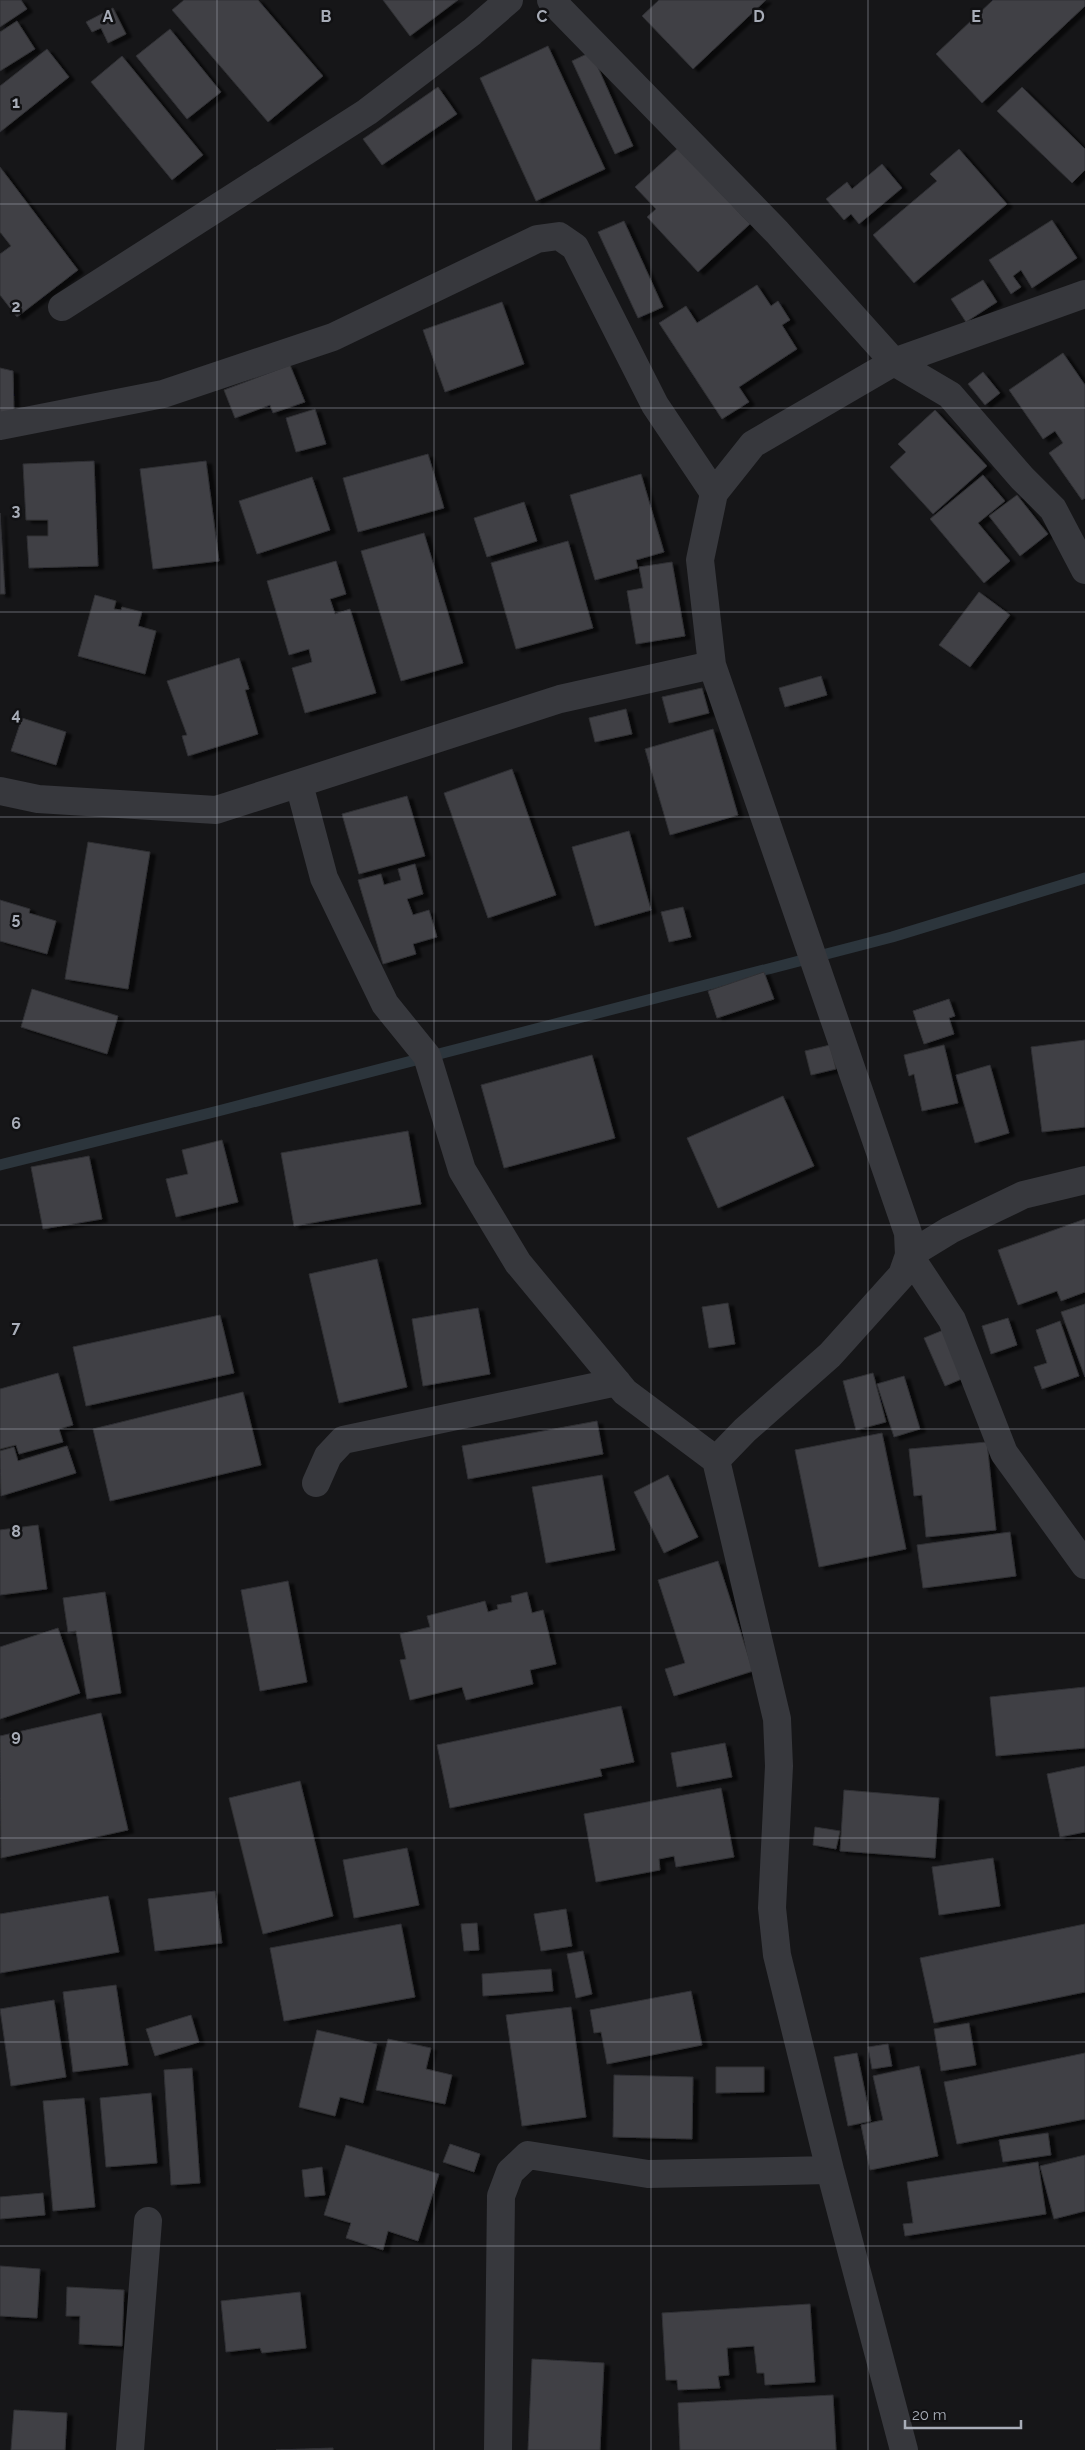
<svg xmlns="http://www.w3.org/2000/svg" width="1085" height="2450" font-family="Raleway,sans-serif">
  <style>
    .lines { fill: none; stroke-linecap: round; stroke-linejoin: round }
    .stream { stroke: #2c353c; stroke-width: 11 }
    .building { fill: #404145; stroke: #303034; filter: url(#shadow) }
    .minor { stroke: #37383d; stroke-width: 28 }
    .grid { fill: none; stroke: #a8adb8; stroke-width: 1; stroke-opacity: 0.55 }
    .grid-label { font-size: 16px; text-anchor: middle; font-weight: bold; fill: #a8adb8; stroke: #111113; stroke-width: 5; stroke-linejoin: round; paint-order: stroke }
  </style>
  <defs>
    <filter id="shadow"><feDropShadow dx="5.5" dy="3" stdDeviation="1" flood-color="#0009"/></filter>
  </defs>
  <rect width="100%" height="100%" fill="#161618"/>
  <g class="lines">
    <!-- stream -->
    <path class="stream" d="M0,1165L218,1111L892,937L1085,878"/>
  </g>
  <!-- building -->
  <path class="building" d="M0,0H21L27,9L0,27Z
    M184,0H258L323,76L268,122L172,10Z
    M383,0H458L410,36Z
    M659,0H766L693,69L642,16Z
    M993,0H1085V6L982,103L936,54Z
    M113,8L126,34L108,43L101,28L92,32L86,22Z
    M17,21L35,49L0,71V32Z
    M170,29L221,92L187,119L136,56Z
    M548,46L605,169L536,201L480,78Z
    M47,49L69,77L0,132V86Z
    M591,52L633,146L615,154L572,61Z
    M122,56L203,155L172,180L91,82Z
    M438,87L457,114L382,165L363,139Z
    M1022,87L1085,149V170L1072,183L997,111Z
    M678,148L750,224L698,272L647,217L656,209L635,187Z
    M959,149L1007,204L914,283L873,235L937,181L930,174Z
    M882,164L902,188L859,224L851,214L844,220L826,199L847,182L852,189Z
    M0,167L78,270L17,317L0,295V254L11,246L0,232Z
    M1052,220L1077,258L1032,288L1021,270L1013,276L1021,287L1011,294L989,260Z
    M624,221L663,307L638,318L598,232Z
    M983,280L997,302L966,322L951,299Z
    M757,285L771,306L778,301L790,320L782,325L797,349L739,387L749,402L722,419L659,323L686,306L697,323Z
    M502,302L524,364L445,392L423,330Z
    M1063,353L1085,385V498L1082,500L1049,453L1063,443L1055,431L1043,439L1009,390Z
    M290,365L305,402L273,413L270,405L235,418L224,390Z
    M0,368L13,371L14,413L0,414Z
    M983,372L1000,393L985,405L968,384Z
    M315,409L326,444L296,452L286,418Z
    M935,410L987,466L933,514L890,467L906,452L898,444Z
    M428,454L444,508L358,532L343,478Z
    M94,461L98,566L29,568L27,536H48V520H26L23,464Z
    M206,461L219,561L153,569L140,469Z
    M641,474L664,552L636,560L638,568L595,580L570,495Z
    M983,475L1005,501L978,523L1010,561L984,583L930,519Z
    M312,477L330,530L257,554L239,501Z
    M1017,495L1048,534L1020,556L989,516Z
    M524,502L537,541L487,557L474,518Z
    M0,513L5,594H0Z
    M424,533L463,663L401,681L361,551Z
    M568,541L593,628L516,649L491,563Z
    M336,561L346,594L330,599L335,614L350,609L376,693L305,713L292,668L312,662L309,649L289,655L267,581Z
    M672,562L685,636L636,644L627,591L643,588L639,567Z
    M979,592L1010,615L970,667L939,645Z
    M95,595L116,601L114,609L121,610L122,607L142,612L138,626L156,631L145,674L78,656Z
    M239,658L249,689L245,690L258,734L188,756L182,736L187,735L167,681Z
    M821,676L827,695L785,707L779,688Z
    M702,688L709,713L669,723L662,697Z
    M626,709L632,734L595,742L589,718Z
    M22,718L66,732L56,765L11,751Z
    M713,729L738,815L670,835L645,749Z
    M512,769L556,895L488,918L444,793Z
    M407,796L425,856L359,874L342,814Z
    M629,831L651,910L595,926L572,847Z
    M88,842L150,852L128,989L65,979Z
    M415,864L423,894L407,899L413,915L429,910L437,937L413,944L416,954L383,964L358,880L381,874L384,885L401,880L398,869Z
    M0,900L30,909L29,913L56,921L47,954L0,941Z
    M683,907L691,937L669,942L661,912Z
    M764,972L774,999L717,1018L708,991Z
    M32,989L118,1016L107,1054L21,1027Z
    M949,999L955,1016L949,1018L954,1034L924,1044L913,1011Z
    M1085,1040V1127L1042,1132L1031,1047Z
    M830,1045L836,1069L811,1075L805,1051Z
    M944,1045L958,1103L922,1111L914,1074L909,1076L904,1055Z
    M592,1055L615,1138L504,1168L481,1085Z
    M990,1065L1009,1133L975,1143L956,1075Z
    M783,1096L814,1166L718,1208L687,1138Z
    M408,1131L421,1204L294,1226L281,1153Z
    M222,1140L238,1202L176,1217L166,1179L188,1174L182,1150Z
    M89,1156L102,1219L43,1229L31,1167Z
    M1085,1219V1292L1061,1301L1057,1291L1018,1305L998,1250Z
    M377,1259L407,1387L339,1403L309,1274Z
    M728,1303L735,1344L709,1348L702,1307Z
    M1085,1304V1377L1061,1312Z
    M478,1308L490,1374L423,1386L412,1319Z
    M220,1315L234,1373L86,1406L73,1347Z
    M1008,1318L1017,1345L991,1354L982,1326Z
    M1060,1321L1079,1376L1042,1389L1034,1367L1047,1363L1036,1330Z
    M946,1329L966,1377L945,1386L924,1338Z
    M58,1373L73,1425L59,1429L63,1442L19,1454L16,1445L0,1449V1389Z
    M873,1373L886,1422L856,1430L843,1381Z
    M904,1376L920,1429L894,1437L877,1384Z
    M243,1392L261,1465L110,1501L93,1429Z
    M597,1421L603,1454L468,1479L462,1446Z
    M882,1433L906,1549L819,1567L795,1450Z
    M987,1442L996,1530L926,1537L922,1495L914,1496L909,1449Z
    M67,1446L76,1473L1,1496L0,1451L14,1447L18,1461Z
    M602,1475L615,1550L546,1563L532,1487Z
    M668,1475L698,1537L664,1553L634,1492Z
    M38,1525L47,1589L0,1595V1530Z
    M1010,1532L1016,1576L923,1588L917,1545Z
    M718,1561L753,1671L674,1696L665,1669L685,1663L658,1580Z
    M288,1581L307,1682L260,1691L241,1590Z
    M105,1592L121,1693L87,1699L76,1631L68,1632L63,1598Z
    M527,1592L532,1613L543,1610L556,1664L530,1670L533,1684L466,1700L462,1687L410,1700L400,1660L406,1659L400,1634L430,1627L427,1616L485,1601L488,1612L498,1609L497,1605L512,1602L511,1596Z
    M58,1628L80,1693L0,1719V1647Z
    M1085,1687V1748L996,1756L990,1697Z
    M621,1706L634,1762L600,1769L602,1776L450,1808L437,1745Z
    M101,1713L128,1830L1,1858L0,1736Z
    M725,1743L732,1777L677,1787L671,1753Z
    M1085,1766V1832L1060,1837L1047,1774Z
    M300,1781L333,1916L263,1934L229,1798Z
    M721,1788L734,1857L676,1867L674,1856L659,1859L660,1870L596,1882L584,1814Z
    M844,1790L939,1798L935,1858L840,1851Z
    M815,1827L840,1831L836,1849L813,1845Z
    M407,1848L419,1905L354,1918L343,1860Z
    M993,1858L1000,1906L939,1915L932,1867Z
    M215,1891L222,1943L155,1951L148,1899Z
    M108,1896L119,1952L0,1973V1914Z
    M566,1909L572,1946L541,1951L534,1914Z
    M477,1923L479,1950L464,1951L461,1924Z
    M401,1924L415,1997L284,2021L270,1948Z
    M1085,1924V1992L934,2023L920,1958Z
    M583,1951L592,1994L576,1998L567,1954Z
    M551,1969L553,1991L483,1996L482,1974Z
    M116,1985L128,2065L73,2072L63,1992Z
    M691,1991L702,2045L607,2064L601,2032L594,2033L590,2010Z
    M54,2000L66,2077L11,2086L0,2009Z
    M571,2007L586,2117L522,2126L506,2015Z
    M191,2015L199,2042L155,2056L146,2029Z
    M969,2023L976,2065L941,2071L934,2029Z
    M317,2030L377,2044L363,2103L340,2097L335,2116L299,2107Z
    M388,2039L431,2048L426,2069L452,2075L445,2104L376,2090Z
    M888,2044L892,2066L872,2069L868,2047Z
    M857,2053L871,2121L848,2126L834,2057Z
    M1085,2053V2119L957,2144L944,2082Z
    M919,2066L938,2156L870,2170L861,2125L883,2120L873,2076Z
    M716,2067H764V2092L716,2093Z
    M192,2068L200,2183L171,2185L164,2070Z
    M614,2075L693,2077L692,2139L613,2137Z
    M151,2093L157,2163L106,2167L100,2098Z
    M84,2098L95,2207L53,2211L43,2101Z
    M1048,2133L1051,2155L1003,2162L999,2140Z
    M450,2144L480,2154L474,2172L443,2162Z
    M346,2145L439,2174L418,2241L388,2231L383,2250L346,2238L351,2223L324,2215Z
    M1085,2155V2211L1054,2219L1040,2166Z
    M1038,2162L1046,2214L905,2236L903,2224L913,2223L907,2182Z
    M322,2167L325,2195L305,2197L302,2170Z
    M43,2193L45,2215L0,2219V2197Z
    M0,2266L40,2269L37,2318L0,2316Z
    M67,2287L124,2290L122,2346L79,2344L80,2316H66Z
    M300,2292L306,2348L262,2353L260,2348L226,2352L221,2301Z
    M810,2304L815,2382L765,2385L764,2373H757L754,2346L727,2348L729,2375L718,2376L720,2388L678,2390L677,2380H666L662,2313Z
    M532,2359L604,2363L600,2450H528Z
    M833,2395L836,2450H680L678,2403Z
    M14,2410L67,2413L65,2450H11Z
    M333,2448V2450H276Z"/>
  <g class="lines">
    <!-- minor -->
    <path class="minor" d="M551,0L777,232L894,362L950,395L1022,478L1053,509L1085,570
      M62,307L367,112L472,32L509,0
      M0,426L163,394L333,337L537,239L559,236L575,247L655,405L714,493
      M299,784L324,878L385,1004L427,1056L462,1170L518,1263L625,1392L716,1460
      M0,791L38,799L216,810L560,699L712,665
      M1085,1180L1023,1195L950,1230L909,1255L952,1320L1004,1453L1085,1565
      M316,1483L328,1456L343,1440L617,1382
      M130,2450L148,2221
      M498,2450L501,2196L510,2172L528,2155L648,2174L830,2170
      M904,2450L830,2170L777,1955L772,1908L779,1766L777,1719L716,1460L745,1430L830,1355L902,1275L909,1255L908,1233L712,665L700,560L714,493L753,444L894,362L1085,294"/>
  </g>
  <!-- grid -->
  <path class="grid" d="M217,0V2450M434,0V2450M651,0V2450M868,0V2450M0,204H1085M0,408H1085M0,612H1085M0,817H1085M0,1021H1085M0,1225H1085M0,1429H1085M0,1633H1085M0,1838H1085M0,2042H1085M0,2246H1085"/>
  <g class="grid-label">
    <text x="108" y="22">A</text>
    <text x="326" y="22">B</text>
    <text x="542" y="22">C</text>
    <text x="759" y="22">D</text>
    <text x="976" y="22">E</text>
    <text x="16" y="108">1</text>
    <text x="16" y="312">2</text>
    <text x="16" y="516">3</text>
    <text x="16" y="720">4</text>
    <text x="16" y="924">5</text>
    <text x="16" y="1129">6</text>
    <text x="16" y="1333">7</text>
    <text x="16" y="1537">8</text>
    <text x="16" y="1741">9</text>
  </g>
  <!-- scale -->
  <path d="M905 2420v8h116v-8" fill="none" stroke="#a8adb8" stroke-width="2.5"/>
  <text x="912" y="2420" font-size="15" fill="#a8adb8" stroke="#111113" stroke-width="4" paint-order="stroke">20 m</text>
</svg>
